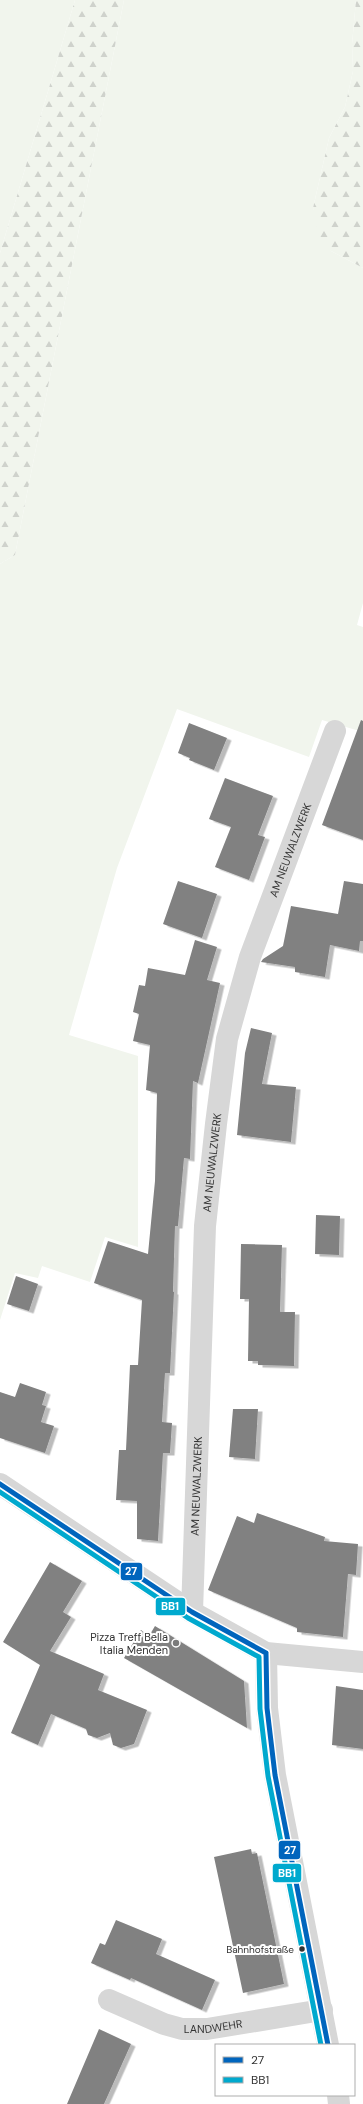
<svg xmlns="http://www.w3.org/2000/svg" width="363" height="2104" font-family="'DM Sans',sans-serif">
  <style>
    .green { fill: #f1f5ed }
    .forest { fill: url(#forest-firs) }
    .building { fill: #818181; filter: url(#shadow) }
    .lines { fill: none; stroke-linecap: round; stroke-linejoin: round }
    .minor { stroke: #d7d7d7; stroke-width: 22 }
    .bus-1-casing { stroke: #fff; stroke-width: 8 }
    .bus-2-casing { stroke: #fff; stroke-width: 8 }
    .bus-1 { stroke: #0065bd; stroke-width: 5 }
    .bus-2 { stroke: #00a9ce; stroke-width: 5 }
    .poi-dot { fill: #7a7a7a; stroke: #fff; stroke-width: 1.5 }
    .bus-dot { fill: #333; stroke: #fff; stroke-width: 1.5 }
    .labels { text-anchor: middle; stroke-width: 4; stroke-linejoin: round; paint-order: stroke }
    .bus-label { font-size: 10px; fill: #333; stroke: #fff; text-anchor: end }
    .street-label { font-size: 11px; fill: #333; stroke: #fff }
    .poi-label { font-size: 11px; fill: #333; stroke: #fff; text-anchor: end }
    .line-badge { stroke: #fff; stroke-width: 1.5 }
    .badge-label { font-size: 11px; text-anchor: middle; font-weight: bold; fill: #fff }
  </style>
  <defs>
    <pattern id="forest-firs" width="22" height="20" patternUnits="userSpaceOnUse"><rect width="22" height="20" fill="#f1f5ed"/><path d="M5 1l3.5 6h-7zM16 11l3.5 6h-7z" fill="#cfd2cc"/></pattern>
    <filter id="shadow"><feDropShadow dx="4.5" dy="2.5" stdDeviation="0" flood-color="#0004"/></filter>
  </defs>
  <rect width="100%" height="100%" fill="#fff"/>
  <!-- green -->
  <path class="green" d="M0,0H75L0,253Z
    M124,0H356L352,44L353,71L345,107L329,138L313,208L331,251L363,268V603L357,625L363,627V732L322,720L309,757L177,709L117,868L69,1035L138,1056V1247L105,1237L90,1282L42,1266L38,1278L15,1273L0,1320V564L15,555Z"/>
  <!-- forest -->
  <path class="forest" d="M75,0H124L15,555L0,564V253Z
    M356,0H363V268L331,251L320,242L313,208L329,138L345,107L353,71L352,44Z"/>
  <!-- building -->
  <path class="building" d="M361,720L363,721V840L322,825Z
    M189,723L227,738L214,770L189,760L190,758L178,753Z
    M225,778L273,796L258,835L265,837L249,880L215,867L231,827L209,819Z
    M178,881L217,894L202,938L163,924Z
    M344,881L363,884V941H360L359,951L330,945L325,977L295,972V967L261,962L263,959L283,946L291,906L338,914Z
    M195,940L217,947L207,980L220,983L198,1083L193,1081L190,1159L184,1158L178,1226H175L173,1292H174L170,1373H165L162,1422L172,1423L170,1453H163L158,1541L137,1539V1501L116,1500L119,1450H126L130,1365H138L142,1300L94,1283L108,1241L148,1254L155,1181L157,1093L146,1090L150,1045L133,1041L139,1014L133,1012L139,985L145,986L148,968L185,975Z
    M251,1028L272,1033L262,1084L296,1087L291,1142L237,1135L245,1053Z
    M316,1215L340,1216L339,1255L315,1254Z
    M241,1244L282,1245L280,1312H295L294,1366L258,1365V1361H248L249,1299H240Z
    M16,1276L38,1284L29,1311L7,1304Z
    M20,1383L46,1392L42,1405L46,1406L41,1422L54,1426L45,1453L0,1438V1392L15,1397Z
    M233,1409H258L255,1459L229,1457Z
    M257,1513L325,1537L324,1541L358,1544L356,1575L348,1574L343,1637L297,1632V1628L208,1590L237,1516L254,1523Z
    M50,1562L82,1581L63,1612L71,1617L50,1651L104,1674L98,1690L147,1710L134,1744L121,1748L113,1745L110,1733L97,1738L88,1735L86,1729L51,1714L38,1745L11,1733L40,1665L3,1642Z
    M155,1626L244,1681L247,1728L124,1658L141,1630L149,1636Z
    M336,1686L363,1690V1749L332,1745Z
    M251,1849L252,1854L257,1853L284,1984L243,1993L214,1857Z
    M116,1920L162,1939L156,1954L215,1980L202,2010L131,1978L130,1980L91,1963L100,1943L105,1945Z
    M99,2029L131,2044L104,2104H67Z"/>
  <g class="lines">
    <!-- minor -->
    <g class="minor">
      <path d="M0,1484L192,1612L266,1653L363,1662"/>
      <path id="s1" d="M192,1612L205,1226L216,1124L227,1039L250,957L335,731"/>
      <path d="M266,1653L267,1708L275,1775L328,2045"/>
      <path id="s2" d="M109,2000L164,2024L182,2029H207L322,2010"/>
      <path d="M338,2095L339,2104"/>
    </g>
    <!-- bus-1 casing -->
    <g class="bus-1-casing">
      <path id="bus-1" d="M0,1484L192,1612L266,1653
        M266,1653L267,1708L275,1775L328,2045"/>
    </g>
    <!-- bus-2 casing -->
    <g class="bus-2-casing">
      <path id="bus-2" d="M0,1492L188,1618L259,1657L260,1709L268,1776L321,2045"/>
    </g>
    <!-- bus-1 -->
    <use href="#bus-1" class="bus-1"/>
    <!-- bus-2 -->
    <use href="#bus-2" class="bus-2"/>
  </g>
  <!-- markers -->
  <circle class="poi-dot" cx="176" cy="1643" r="4"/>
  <circle class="bus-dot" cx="302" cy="1949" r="3.5"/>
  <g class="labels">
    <!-- bus labels -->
    <g class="bus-label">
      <text x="294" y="1953">Bahnhofstraße</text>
    </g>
    <!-- street labels -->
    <g class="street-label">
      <text dy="4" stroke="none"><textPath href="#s1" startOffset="774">AM NEUWALZWERK</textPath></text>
      <text dy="4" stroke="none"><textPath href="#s1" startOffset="450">AM NEUWALZWERK</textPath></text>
      <text dy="4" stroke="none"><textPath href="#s1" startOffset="126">AM NEUWALZWERK</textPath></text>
      <text dy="4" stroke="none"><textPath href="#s2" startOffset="110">LANDWEHR</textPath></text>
    </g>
    <!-- poi labels -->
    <g class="poi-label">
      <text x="168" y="1641">Pizza Treff Bella<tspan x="168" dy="13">Italia Menden</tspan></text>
    </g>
  </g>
  <g class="line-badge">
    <rect x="120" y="1562" width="23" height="19" rx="4" fill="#0065bd"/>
    <rect x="155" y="1597" width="31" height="19" rx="4" fill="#00a9ce"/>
    <rect x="278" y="1840" width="23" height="20" rx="4" fill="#0065bd"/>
    <rect x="272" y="1863" width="30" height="20" rx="4" fill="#00a9ce"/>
  </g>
  <g class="badge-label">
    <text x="131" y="1575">27</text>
    <text x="170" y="1610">BB1</text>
    <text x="290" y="1854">27</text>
    <text x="287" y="1877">BB1</text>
  </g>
  <!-- legend -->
  <rect x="215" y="2044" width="140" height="52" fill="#ffffff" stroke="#adadad"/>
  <rect x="223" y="2057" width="20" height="6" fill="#0065bd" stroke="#adadad"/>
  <text x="251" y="2064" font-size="12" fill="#333333">27</text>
  <rect x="223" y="2077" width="20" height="6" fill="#00a9ce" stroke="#adadad"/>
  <text x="251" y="2084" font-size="12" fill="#333333">BB1</text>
</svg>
